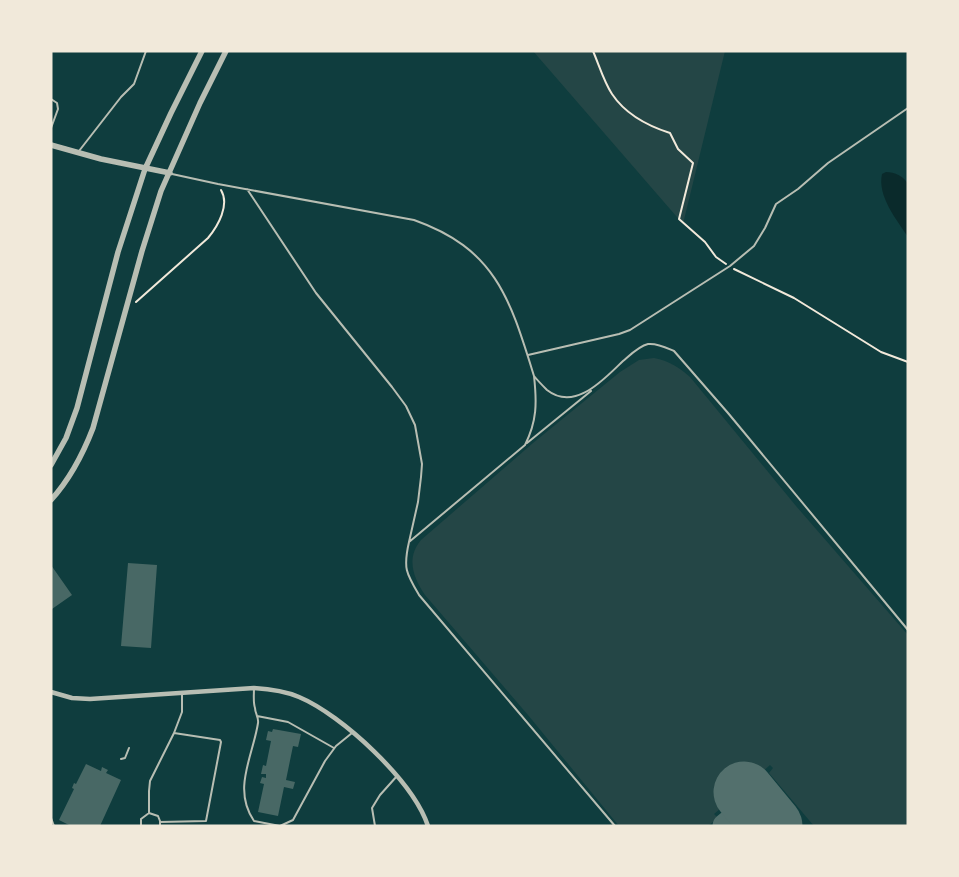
<svg xmlns="http://www.w3.org/2000/svg" width="959" height="877" font-family="'Varela Round',sans-serif">
  <style>
    .green { fill: #244646 }
    .water { fill: #0a2a2b }
    .lines { fill: none; stroke-linecap: round; stroke-linejoin: round }
    .taxiway { stroke: #53706d; stroke-width: 25 }
    .runway { stroke: #53706d; stroke-width: 61 }
    .building { fill: #486865 }
    .path { stroke: #f1e9da; stroke-width: 2 }
    .service { stroke: #b8beb3; stroke-width: 2 }
    .minor { stroke: #b8beb3; stroke-width: 4.5 }
    .tertiary { stroke: #b8beb3; stroke-width: 5.5 }
  </style>
  <rect width="100%" height="100%" fill="#0f3d3e"/>
  <!-- green -->
  <path class="green" d="M533,51H725L683,224Z
    M654,358C669,361 679,367 690,377L796,506L908,635V826H814L769,773L773,768L770,765L758,776L760,779L729,805L727,803L714,814L718,818L708,826H619L528,715L425,595C413,577 406,558 421,540L533,443L620,372L639,360Z"/>
  <!-- water -->
  <path class="water" d="M886,172C894,172 905,176 908,185C910,193 908,227 908,237C897,220 877,196 882,174Z"/>
  <g class="lines">
    <!-- taxiway -->
    <path class="taxiway" d="M725,826L753,803"/>
    <!-- runway -->
    <path class="runway" d="M744,792L772,826"/>
  </g>
  <!-- building -->
  <path class="building" d="M128,563L157,565L151,648L121,646Z
    M51,565L72,595L52,609L51,608Z
    M273,729L301,734L298,747L293,746L286,780L295,782L293,789L284,787L278,816L258,812L264,784L260,783L262,777L266,778V774H261L263,765L266,766L271,741L266,740L268,731L272,732Z
    M86,764L101,771L102,767L108,770L106,773L121,780L100,826H71L59,820L74,789L72,788L74,783L76,784Z"/>
  <g class="lines">
    <!-- path -->
    <path class="path" d="M593,51C599,65 604,82 612,94C626,115 648,126 670,133L678,149L693,163L679,219L705,242L716,257L726,264
      M734,269L794,298L881,352L908,362
      M136,302L208,238C218,226 230,205 221,190"/>
    <!-- service -->
    <path class="service" d="M51,99L57,103L58,109L51,128
      M79,151L121,97L134,84L146,51
      M172,174L218,184L414,220C496,249 510,299 534,376
      M247,189L316,293L392,387L406,406L415,425L422,464L421,477L418,502L409,542
      M528,355L619,334L630,330L730,266L754,246L765,228L776,204L798,189L828,163L908,108
      M527,443L591,391
      M254,688C254,695 253,702 255,708C255,713 259,718 258,723C253,756 232,789 254,821L280,826L293,820L325,761L336,746L352,733
      M257,716L288,722L334,748
      M174,733L182,712V694
      M121,759L125,758L129,748
      M149,813V791L150,781L174,733L220,740L221,742L206,821L160,822
      M51,818L54,826
      M141,826V819L149,813L158,816L160,821V826
      M375,826L372,808L380,795L397,776
      M615,826L419,595C406,573 403,568 409,542L525,445C537,421 537,403 534,376C538,381 543,386 547,390C575,412 604,379 623,361C630,355 639,346 648,344C658,343 667,348 674,351L728,413L908,630"/>
    <!-- minor -->
    <path class="minor" d="M51,692L72,698L90,699L254,688C270,689 285,691 299,697C342,715 413,781 428,826"/>
    <!-- tertiary -->
    <path class="tertiary" d="M51,145L101,159L170,173
      M51,465L66,438L77,408L118,252L145,169L171,113L202,51
      M51,500C70,479 83,454 93,428L142,251L161,191L200,103L226,51"/>
  </g>
  <!-- border -->
  <rect width="959" height="877" fill="none" stroke="#f1e9da" stroke-width="105"/>
</svg>
